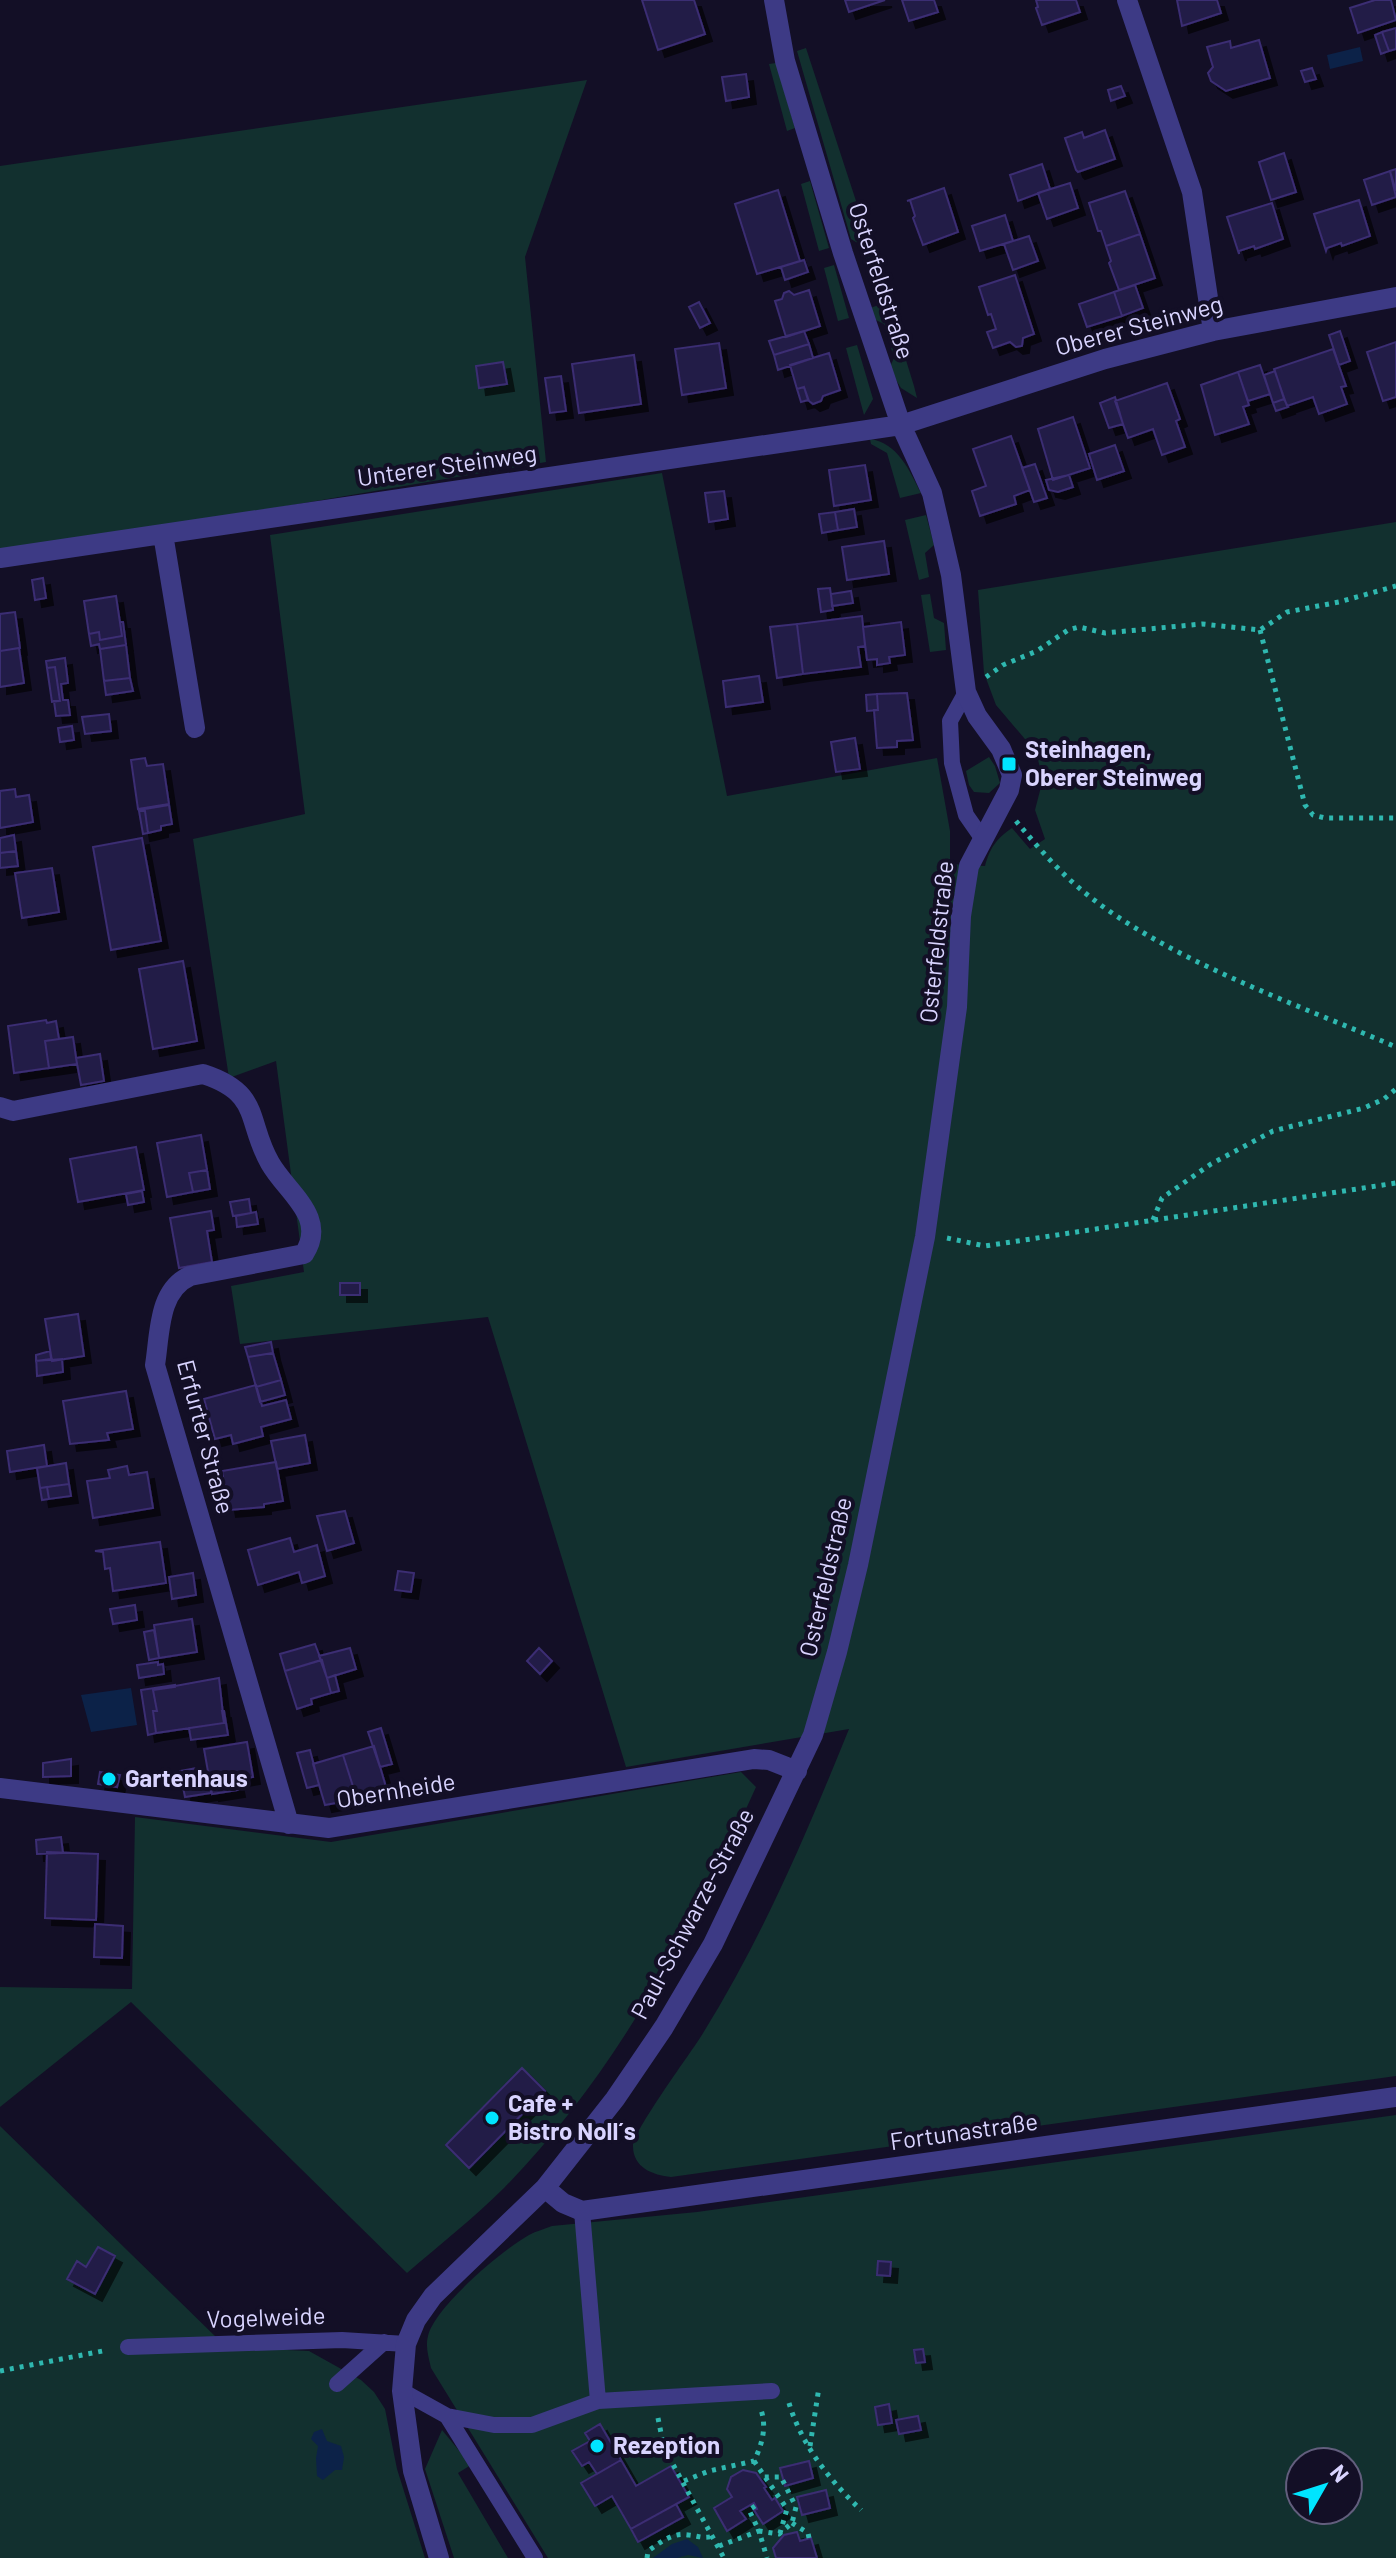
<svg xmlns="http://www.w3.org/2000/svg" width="1396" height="2558" font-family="Barlow,sans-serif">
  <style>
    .green { fill: #12302f; fill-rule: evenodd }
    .water { fill: #0c2248 }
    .building { fill: #241b47; stroke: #3b2d73; stroke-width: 2; filter: url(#shadow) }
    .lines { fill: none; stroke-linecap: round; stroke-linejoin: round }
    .path { stroke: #2fb8b0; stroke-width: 5; stroke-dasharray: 4 6; stroke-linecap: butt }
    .lane { stroke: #3d3a85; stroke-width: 16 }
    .street { stroke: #3d3a85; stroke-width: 20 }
    .poi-dot { fill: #00e5ff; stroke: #130f26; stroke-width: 3 }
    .labels { text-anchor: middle; stroke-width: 8; stroke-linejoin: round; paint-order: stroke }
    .street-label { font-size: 24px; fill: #d9d4ff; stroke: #130f26 }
    .poi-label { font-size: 24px; font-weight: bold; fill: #d9d4ff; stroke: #130f26; text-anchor: start }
  </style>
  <defs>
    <filter id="shadow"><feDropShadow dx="7" dy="7" stdDeviation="0" flood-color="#0009"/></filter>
  </defs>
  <rect width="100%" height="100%" fill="#130f26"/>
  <!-- green -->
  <path class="green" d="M806,48L874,256L866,259L861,245L851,239L797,51Z
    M776,63L795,128L787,131L769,64Z
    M587,80L525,257L546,462L269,509L0,549V166Z
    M810,181L829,248L819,251L801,184Z
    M834,265L849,318L838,321L824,268Z
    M888,302L914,386L917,398L901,388L889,369L894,358L884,324L874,319L870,308Z
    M857,345L873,399L864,415L846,348Z
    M870,439C898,443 909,470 921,493L900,498L887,453L871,444Z
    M662,473L727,796L937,758L950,831V864L985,866C990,848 996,839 1012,828L1030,849L1045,839L1035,810L1043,779L1038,760L1030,745L996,705L984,673L978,590L1396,522V2076L671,2177C653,2175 633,2168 633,2146C632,2133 689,2055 700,2038C761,1941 806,1835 849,1729L626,1767L488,1317L240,1344L231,1286L304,1272L276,1061L229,1078L193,839L305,814L270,535Z
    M926,515L934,545L925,553L929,577L919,580L905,520Z
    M930,594L934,618L944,623L946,650L930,652L921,595Z
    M989,757L995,766L1000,783L989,793L974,792L969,785L966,771Z
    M741,1772L756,1787C691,1931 615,2075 504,2188C474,2218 439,2245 407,2273L131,2002L0,2107V1987L132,1989L135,1817L331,1842ZM522,2068L545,2091L469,2167L446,2145Z
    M1396,2115V2558H548L431,2368C429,2358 425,2347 428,2336C435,2307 502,2250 529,2235C536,2231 545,2229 552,2226L697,2212ZM1300,2462H1348V2510H1300Z
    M0,2126L218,2339L222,2347L309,2351L361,2380L374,2392L385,2409L397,2469L425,2558H0Z
    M442,2430L471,2465L458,2473L508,2558H454L425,2469Z"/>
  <!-- water -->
  <path class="water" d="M1360,47L1363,61L1330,69L1327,55Z
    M131,1688L137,1725L91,1732L81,1695Z
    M322,2429L327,2441L341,2446L344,2457L342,2470H335L323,2480L317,2476L316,2458L318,2446L311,2439L314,2432Z
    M687,2539L698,2547L703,2558L688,2555L677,2558H653L672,2544Z"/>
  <!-- building -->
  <path class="building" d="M642,0H694L705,34L658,50Z
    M845,0H885L849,12Z
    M902,0H934L938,12L909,21Z
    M1036,0H1076L1080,12L1042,25L1036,8L1038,7Z
    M1177,0H1217L1221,13L1182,26Z
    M1375,0H1391L1396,20L1358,33L1350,8Z
    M1396,28V49L1389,51L1382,32Z
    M1382,32L1389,51L1381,54L1375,35Z
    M1259,40L1270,78L1226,91L1211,81L1208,73L1213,67L1207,47L1230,41L1231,48Z
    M1312,68L1316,79L1305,82L1301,71Z
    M746,74L749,97L726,101L722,77Z
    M1121,86L1125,96L1111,101L1108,90Z
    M1105,130L1115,159L1078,172L1076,170L1065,138L1082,132L1084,138Z
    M1284,153L1296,192L1271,200L1259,162Z
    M1042,164L1050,189L1018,201L1010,175Z
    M1396,169V191L1390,171Z
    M1390,171L1396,197L1372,205L1364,180Z
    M1070,183L1078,208L1047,219L1038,193Z
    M944,188L958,232L923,245L913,218L915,216L910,200L907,201Z
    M778,190L800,261L757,274L735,204Z
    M1125,191L1140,234L1106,246L1101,231H1098L1089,203Z
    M1359,200L1370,236L1342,246L1341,243L1327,248L1326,251L1314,214Z
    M1272,203L1283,239L1255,249L1254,246L1239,251V254L1227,217Z
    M1005,215L1013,241L980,251L972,226Z
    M1140,234L1155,278L1119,290L1109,263L1111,261L1106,246Z
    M1029,236L1038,261L1013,270L1004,244Z
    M804,260L808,272L785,280L781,267Z
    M1015,275L1034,334L1023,338L1022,346L1016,347L1010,342L993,348L987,332L996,329L991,314L988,315L979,287Z
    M1135,285L1143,308L1122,316L1114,292Z
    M809,290L820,326L786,337L775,301L782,299L784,293L789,291L794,295Z
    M1114,292L1122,316L1087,327L1079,304Z
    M699,302L710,323L700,328L689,307Z
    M804,331L809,344L774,355L769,341Z
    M1340,331L1350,361L1339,365L1329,335Z
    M1396,342V397L1383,401L1367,352Z
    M719,343L726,388L682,395L675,349Z
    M809,344L813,358L778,370L774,355Z
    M1333,349L1346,386L1341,387L1347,404L1319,414L1313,397L1287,406L1274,369Z
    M829,353L840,390L823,396L821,401L813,404L809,401L804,387L797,389L790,365Z
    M634,355L641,404L579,413L572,364Z
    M503,362L507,384L479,388L476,366Z
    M1260,365L1270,394L1248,401L1238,372Z
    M1275,371L1284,399L1273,403L1264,375Z
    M1238,372L1249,405L1243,407L1249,424L1215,435L1201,385Z
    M561,376L566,411L550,413L545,378Z
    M1167,383L1180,419L1176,421L1185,447L1162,455L1153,429L1128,438L1115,401Z
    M804,387L808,400L801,402L797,389Z
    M1115,397L1123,424L1109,428L1100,403Z
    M1284,399L1288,407L1276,411L1273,403Z
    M1073,417L1090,468L1053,480L1038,429Z
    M1011,436L1030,490L1014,496L1016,504L980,516L972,491L986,486L973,449Z
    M1115,445L1124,471L1097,480L1089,454Z
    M1035,464L1047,498L1034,502L1022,468Z
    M865,465L871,500L834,506L829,470Z
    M1069,475L1073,487L1058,492L1049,490L1046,480Z
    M724,491L728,519L709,522L705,493Z
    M854,509L857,527L838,530L835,512Z
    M835,512L838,530L822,533L819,514Z
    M884,541L889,574L847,580L842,547Z
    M43,578L46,598L35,600L32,580Z
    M830,588L833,610L821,612L818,589Z
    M851,591L853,603L832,606L831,594Z
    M116,596L122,636L100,640L99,632L89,634L84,601Z
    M15,612L20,648L0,651V614Z
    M862,616L865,646L858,647L861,667L803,674L797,624Z
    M120,622H123L126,645L100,649L99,644L91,646L89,634L99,632L100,640L122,636Z
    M901,622L905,655L889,657L890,663L877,665V659L867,660L863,627Z
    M797,624L803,674L777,678L770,627Z
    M126,645L130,678L104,681L100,649Z
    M19,648L24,683L0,687V651Z
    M65,658L68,683L61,684L63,700H68L70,715L56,716L54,701H60L55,667L47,668L46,661Z
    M55,667L60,701L52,702L47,668Z
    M759,676L763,702L726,707L723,681Z
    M130,678L133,691L106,695L104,681Z
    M907,693L913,740L897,741V747L877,748L874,710H878L877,694Z
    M877,694L878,710L867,711L866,695Z
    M109,714L111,731L85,734L82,717Z
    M72,726L74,740L60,742L58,728Z
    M855,738L860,769L836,772L831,742Z
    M145,758L147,766L163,764L169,804L138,809L131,760Z
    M15,789L16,797L29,795L33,822L0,828V791Z
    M169,805L172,824L161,826V830L148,833L145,811L139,810Z
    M139,811H145L148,833L143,834Z
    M14,835L16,851L0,853V838Z
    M142,838L161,941L111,950L93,847Z
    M16,851L18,866L0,868V853Z
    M52,868L59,912L22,918L15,873Z
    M183,961L197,1041L153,1049L139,969Z
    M46,1020L47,1023L56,1021L59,1039L45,1041L49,1068L14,1073L8,1026Z
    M73,1037L77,1064L49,1068L45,1041Z
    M100,1054L104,1081L81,1085L76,1058Z
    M201,1135L207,1170L189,1173L193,1192L167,1197L157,1143Z
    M136,1147L144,1190L78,1202L70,1159Z
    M207,1170L210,1189L193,1192L189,1173Z
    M142,1191L144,1202L128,1205L126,1194Z
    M249,1199L251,1213L233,1216L230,1202Z
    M211,1211L214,1230L207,1231L212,1262L179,1268L170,1218Z
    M256,1212L258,1224L237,1227L236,1216Z
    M340,1283H360V1295H340Z
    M78,1314L84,1356L52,1361L45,1319Z
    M271,1342L273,1353L248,1357L245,1347Z
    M50,1351L51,1359L36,1361V1355Z
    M273,1353L281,1380L256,1387L248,1357Z
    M36,1355V1361L62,1359L63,1372L37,1376Z
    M281,1380L285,1395L260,1402L256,1387Z
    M256,1385L262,1406L286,1400L291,1419L261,1427L263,1436L233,1444L231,1435L215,1439L204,1399Z
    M126,1391L133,1429L107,1433L109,1440L70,1444L63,1401Z
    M305,1435L310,1463L277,1469L271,1441Z
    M44,1445L47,1466L10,1472L7,1451Z
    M276,1462L283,1501L264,1504V1507L229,1510L222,1471Z
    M66,1463L69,1484L40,1488L37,1468Z
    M127,1466L129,1475L147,1472L153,1508L93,1518L87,1481L110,1478L108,1470Z
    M69,1484L71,1496L49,1499L47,1487Z
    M47,1487L49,1499L42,1500L40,1488Z
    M345,1511L354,1543L327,1551L317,1516Z
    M290,1538L294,1552L317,1545L325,1576L302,1583L299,1572L258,1585L248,1550Z
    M160,1542L166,1583L113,1591L110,1568L105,1569L103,1552L95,1551Z
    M398,1571L414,1573L411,1592L395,1590Z
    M193,1573L196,1595L172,1599L169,1577Z
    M135,1605L137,1620L113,1624L110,1609Z
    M192,1619L197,1652L159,1658L154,1625Z
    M154,1630L159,1658L149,1660L144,1632Z
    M315,1644L321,1660L285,1671L280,1654Z
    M350,1648L356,1669L327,1678L319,1656Z
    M539,1648L552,1661L540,1674L527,1661Z
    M322,1660L331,1693L311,1699L312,1704L297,1709L285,1671Z
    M158,1662V1665L163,1664L164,1674L139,1678L137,1665Z
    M335,1675L339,1691L331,1693L327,1678Z
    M219,1678L224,1723L156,1733L153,1711H157L153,1690Z
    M175,1685V1687L153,1690L157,1711H153L156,1733L148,1735L141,1690Z
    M222,1711H224L228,1735L191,1740L189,1728L224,1723Z
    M381,1728L392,1764L380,1767L368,1732Z
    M247,1742L253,1777L236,1780L238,1790L212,1794L204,1749Z
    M374,1746L386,1787L357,1799L343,1755Z
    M310,1750L319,1785L307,1788L297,1753Z
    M343,1755L357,1799L325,1805L313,1764Z
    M71,1759V1776L43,1777V1763Z
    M197,1768L199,1778L209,1776L211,1793L185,1797L180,1771Z
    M100,1772L120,1775L117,1787L98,1784Z
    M61,1837L63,1853L37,1854L36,1840Z
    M47,1852L98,1854L96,1920L45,1918Z
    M95,1924L123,1926L122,1958L94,1957Z
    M522,2068L545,2091L469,2168L446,2145Z
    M98,2247L115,2256L95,2294L67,2279L77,2261L86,2267Z
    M878,2261L891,2262L890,2276L877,2275Z
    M923,2349L925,2362L916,2363L914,2350Z
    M889,2404L892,2423L878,2425L875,2407Z
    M918,2416L921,2430L899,2434L896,2420Z
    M600,2424L621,2460L597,2474L589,2462L582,2466L572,2451L590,2441L585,2433Z
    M621,2460L636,2486L671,2466L689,2497L631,2529L612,2496L595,2506L581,2483Z
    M809,2461L813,2478L785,2486L780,2468Z
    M743,2470L756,2473L766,2487L764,2488L772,2500L775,2498L783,2511L763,2524L754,2510L757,2509L754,2503L740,2511L746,2519L727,2531L714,2508L732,2497L727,2489L731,2477Z
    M826,2490L830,2508L802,2515L797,2497Z
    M676,2504L683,2517L638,2542L631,2529Z
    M797,2532L800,2541L811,2538L817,2558H776L773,2548L784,2535Z"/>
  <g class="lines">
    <!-- path -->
    <path class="path" d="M1260,630L1305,805L1313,815L1325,818H1396
      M986,677L1003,665L1037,651L1068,630L1079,627L1105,633L1202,624L1260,630L1287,612L1339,602L1396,586
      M1016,821C1037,846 1059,872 1084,892C1167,960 1297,1004 1396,1047
      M1153,1220L1162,1198L1211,1164L1273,1131L1364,1108L1384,1099L1396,1089
      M947,1238L985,1246L1396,1183
      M0,2371L108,2350
      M789,2403C801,2444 830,2481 861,2510
      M658,2418L664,2448L724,2558
      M810,2446L819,2387
      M754,2461L787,2509L780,2533
      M684,2481L709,2471L754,2461C762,2445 767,2427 761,2410
      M755,2506L749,2510L759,2531L779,2534L792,2523L796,2507L781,2477H764
      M792,2523L808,2533L809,2538
      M719,2546L759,2531L767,2558
      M647,2558L648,2551C661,2542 672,2532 689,2535C699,2536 703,2539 714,2536"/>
    <!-- lane -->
    <path class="lane" d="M966,692L950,721L952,763L966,815L982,838
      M582,2211L598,2401
      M128,2347L342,2340L406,2344
      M337,2384L384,2342
      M402,2391L447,2416L535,2558
      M447,2416L494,2425H532L598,2401L772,2391"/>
    <!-- street -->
    <path class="street" d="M1127,0L1192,192L1213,331
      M163,534L195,728
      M0,558L901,425L1105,359L1213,331L1396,297
      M0,1107L13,1111L203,1074C262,1093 246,1121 270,1163C287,1193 328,1217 304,1254L190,1276C158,1290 160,1334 155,1365L289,1824
      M0,1788L329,1828L754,1759L769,1760L797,1771
      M545,2188L563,2203L582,2211L1396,2097
      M439,2558L413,2471L402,2391L406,2344L416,2320L433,2296L545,2188L615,2099L664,2027L713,1944L813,1735L837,1652L858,1565L925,1237L957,1007L961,916L969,866L1009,790L1012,775L1001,749L977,716L966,692L951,575L932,493L901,425L843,253L785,61L774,0"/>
  </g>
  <!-- markers -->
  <g class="poi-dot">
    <rect x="1001" y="756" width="16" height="16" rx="4"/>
    <circle cx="109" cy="1779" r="8"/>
    <circle cx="492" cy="2118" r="8"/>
    <circle cx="597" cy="2446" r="8"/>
  </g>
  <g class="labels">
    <!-- street labels -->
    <g class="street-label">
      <text transform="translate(881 281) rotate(72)" y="8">Osterfeldstraße</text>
      <text transform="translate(1139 326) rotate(-15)" y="8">Oberer Steinweg</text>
      <text transform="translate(447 466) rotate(-8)" y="8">Unterer Steinweg</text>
      <text transform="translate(937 942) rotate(-84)" y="8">Osterfeldstraße</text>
      <text transform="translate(205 1437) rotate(75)" y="8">Erfurter Straße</text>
      <text transform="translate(826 1577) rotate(-77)" y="8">Osterfeldstraße</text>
      <text transform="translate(396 1791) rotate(-9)" y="8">Obernheide</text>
      <text transform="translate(693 1914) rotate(-62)" y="8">Paul-Schwarze-Straße</text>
      <text transform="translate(964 2132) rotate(-8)" y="8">Fortunastraße</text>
      <text transform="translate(266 2318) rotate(-2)" y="8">Vogelweide</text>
    </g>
    <!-- poi labels -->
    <g class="poi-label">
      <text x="1025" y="758">Steinhagen,<tspan x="1025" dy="28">Oberer Steinweg</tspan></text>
      <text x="125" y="1787">Gartenhaus</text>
      <text x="508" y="2112">Cafe +<tspan x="508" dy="28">Bistro Noll´s</tspan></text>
      <text x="613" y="2454">Rezeption</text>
    </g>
  </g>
  <!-- north arrow -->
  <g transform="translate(1324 2486) rotate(51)"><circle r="38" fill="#130f26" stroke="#625e7d" stroke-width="2"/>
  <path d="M0-6L14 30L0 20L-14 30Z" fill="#00e5ff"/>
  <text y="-12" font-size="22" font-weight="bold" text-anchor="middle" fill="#d9d4ff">N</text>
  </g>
</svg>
